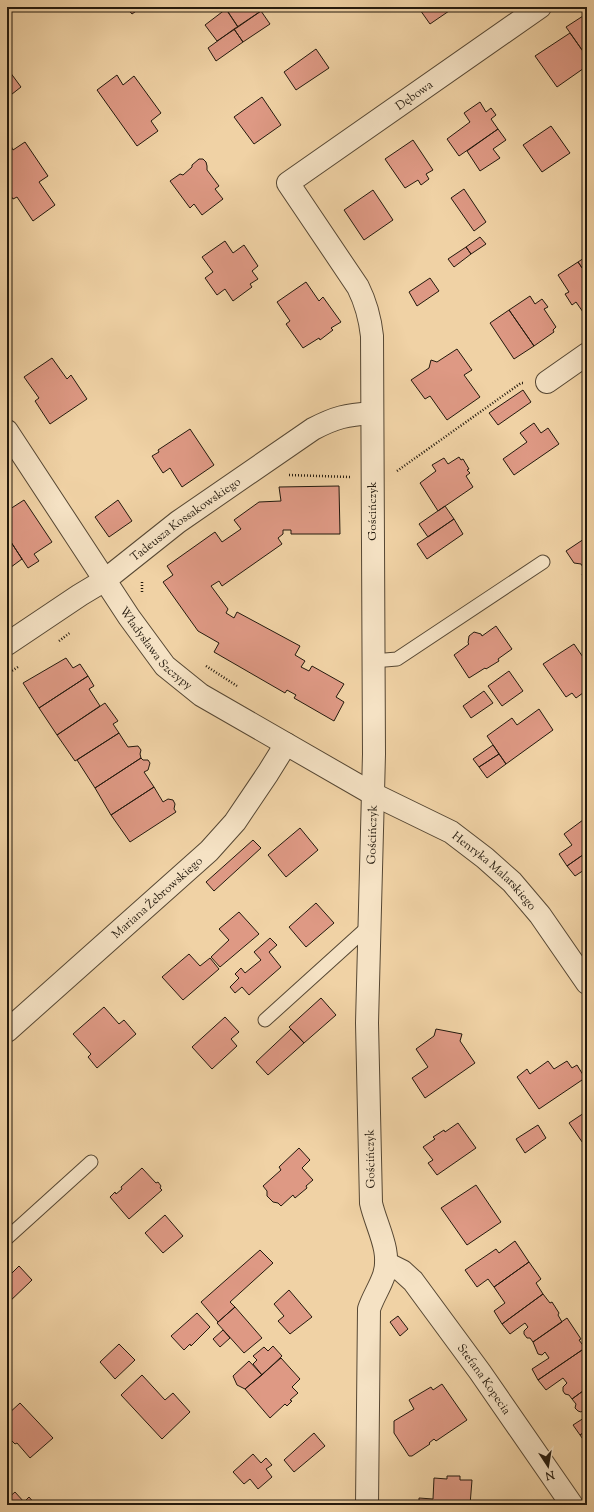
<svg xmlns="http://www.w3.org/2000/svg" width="594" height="1512" font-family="'Sorts Mill Goudy',serif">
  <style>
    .building { fill: #de9984; stroke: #23190d }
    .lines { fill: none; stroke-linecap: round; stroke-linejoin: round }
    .service-casing { stroke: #564733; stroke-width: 15 }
    .minor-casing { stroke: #564733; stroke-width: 24 }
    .path { stroke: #23190d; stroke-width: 2.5; stroke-dasharray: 1 2; stroke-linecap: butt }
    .service { stroke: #f5e2c4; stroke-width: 13 }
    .minor { stroke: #f5e2c4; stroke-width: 22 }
    .labels { text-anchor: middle; stroke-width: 3.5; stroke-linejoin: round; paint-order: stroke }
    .street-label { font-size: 12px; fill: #23190d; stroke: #f5e2c4 }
  </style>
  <rect width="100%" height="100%" fill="#f0d2a5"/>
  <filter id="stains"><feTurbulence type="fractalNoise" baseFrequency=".005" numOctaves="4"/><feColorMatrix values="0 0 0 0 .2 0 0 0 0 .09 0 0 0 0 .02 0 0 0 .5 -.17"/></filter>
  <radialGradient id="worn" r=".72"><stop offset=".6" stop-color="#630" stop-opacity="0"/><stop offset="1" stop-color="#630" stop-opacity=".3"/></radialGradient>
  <!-- building -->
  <path class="building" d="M126,7H142L132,14Z
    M229,7H258L261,11L238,27L226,9Z
    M418,7H447L449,11L430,24Z
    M447,7H456L449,11Z
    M226,9L238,27L217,41L205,25Z
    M261,11L270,24L243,42L234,29Z
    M587,13V22L583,16Z
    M583,16L587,22V57L566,27Z
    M234,29L243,42L216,61L208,48Z
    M570,33L587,57V62L585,63L587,66L557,87L535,56Z
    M316,49L329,68L296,90L284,72Z
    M7,68L21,87L7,98Z
    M117,75L123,85L134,76L161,113L151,121L158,131L137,146L97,90Z
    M262,97L281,125L254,144L234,117Z
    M480,102L486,112L491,108L496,115L491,119L498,129L459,156L447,139L470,122L464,113Z
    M551,126L570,153L542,172L523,145Z
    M498,129L506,140L493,149L500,158L480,171L467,151Z
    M413,140L433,170L426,174L429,179L421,185L418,180L405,188L385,159Z
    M25,142L48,176L39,182L55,205L33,221L17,197L13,199L7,190V149L11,146L13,150Z
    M199,159H203L206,162L207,166V170L219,186L215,189L223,199L202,215L194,204L190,208L170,181L180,174L183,175L192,167V165Z
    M464,189L486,222L474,231L451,198Z
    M373,190L393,220L364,240L344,210Z
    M480,237L486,244L471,254L466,247Z
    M225,241L233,253L244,245L258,266L252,271L258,279L250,284L252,287L233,301L225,289L217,295L205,278L213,272L202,257Z
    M466,247L471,254L454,267L448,259Z
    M587,256V275L578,262Z
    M578,262L587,275V309L583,312L576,302L572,305L565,294L569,292L558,275Z
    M430,278L439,291L417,306L409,292Z
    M306,282L319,301L323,297L341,322L331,328L333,330L320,340L319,338L303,348L286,324L290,321L277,302Z
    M530,296L535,304L542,299L548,307L544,309L556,327L553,330L554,332L534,346L509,310Z
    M509,310L534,346L514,359L490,323Z
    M457,349L472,370L464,375L480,397L447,420L430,396L425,399L411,380L429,368L431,360L437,362Z
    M52,358L67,379L71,375L87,399L50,424L35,401L39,398L24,377Z
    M523,390L531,402L498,425L489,413Z
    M587,419V428L583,422Z
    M534,423L541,433L548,428L559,444L514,475L503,459L527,442L520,433Z
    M190,429L214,465L182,487L170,468L163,473L152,456L159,452L158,450Z
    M459,457L461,460L463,459L469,469L467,470L470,473L466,476L473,487L438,511L420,483L436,471L432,465L444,458L448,464Z
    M339,486L340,534H291V530H283V534L278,538L282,544L222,586L219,581L211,586L228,609L226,613L234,618L237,612L300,646L295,655L305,661L301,667L309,671L312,666L344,684L336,697L344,702L334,721L294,698L296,695L287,690L285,693L214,652L219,643L198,631L163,582L173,575L167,566L215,532L222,542L241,529L234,520L259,502L281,501L279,487Z
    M24,500L52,542L34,554L39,561L28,568L7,536V522L10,520L7,515V511Z
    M118,500L132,521L109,537L95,517Z
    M445,506L454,519L428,537L419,524Z
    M454,519L463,534L427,559L417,544Z
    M7,536L22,559L7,570Z
    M587,537V582L582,574L586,572L581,564L574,563L566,551Z
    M496,626L512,649L498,659L499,661L486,669L485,668L469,678L454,655L469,644L468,643L469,636L474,632L481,634L482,636Z
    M574,644L587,663V690L576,698L572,693L566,697L543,664Z
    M66,658L73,668L80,664L88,676L39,708L23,683Z
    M509,671L523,691L502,706L488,686Z
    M88,676L94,686L89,689L100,706L57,735L39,708Z
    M484,691L493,703L471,718L463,706Z
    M105,703L118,721L113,724L119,733L75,761L57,735Z
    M539,709L553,730L506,764L487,736L512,718L517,725Z
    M119,733L128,747L138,746L141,750L140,754L141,758L95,788L77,760Z
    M493,745L499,754L479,767L473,759Z
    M499,754L506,764L487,778L479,767Z
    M141,758L143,760H148L150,763L148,770L144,772L154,787L111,815L95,788Z
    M154,787L163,802L168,799L173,800L175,804L174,809L176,812L130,842L111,815Z
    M587,817V852L567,866L559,854L572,845L564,834Z
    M300,828L318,850L286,877L268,855Z
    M253,840L261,848L214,891L206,882Z
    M587,852V868L575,876L567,866Z
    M316,903L334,923L306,947L289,927Z
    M239,912L259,934L220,967L211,957L229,940L219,929Z
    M270,938L277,945L269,952L281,967L249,995L242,987L235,993L230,987L239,978L235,974L241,968L245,973L261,960L254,952Z
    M189,954L200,966L210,958L219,969L183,1000L162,977Z
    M321,998L336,1015L304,1043L289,1027Z
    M104,1007L119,1024L124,1020L136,1034L97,1068L88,1057L91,1054L73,1034Z
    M225,1017L239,1032L231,1039L237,1046L212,1069L192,1047Z
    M291,1029L304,1043L268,1075L256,1062Z
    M436,1029L462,1034L460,1041L475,1063L425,1098L412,1078L428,1067L416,1049L434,1036Z
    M548,1061L554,1069L567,1061L572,1068L577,1065L585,1078L539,1109L517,1077L527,1069L530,1074Z
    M587,1111V1149L569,1123Z
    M458,1123L476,1148L437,1175L428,1163L433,1160L423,1147L435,1139L433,1137L444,1130L445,1132Z
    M538,1125L546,1138L525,1153L516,1139Z
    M299,1148L310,1160L302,1168L313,1180L306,1186L307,1188L295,1198L293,1195L281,1206L278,1203L273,1202L267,1196V1191L263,1186L281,1170L279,1167Z
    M142,1168L156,1183L158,1182L161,1186L160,1188L162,1190L129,1219L110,1197L115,1192L116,1194L122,1189L121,1187Z
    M476,1185L501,1222L467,1245L441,1208Z
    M165,1215L183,1236L163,1253L145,1233Z
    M515,1241L529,1262L494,1287L488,1279L477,1287L465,1270L496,1249L499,1253Z
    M260,1250L273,1263L230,1302L235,1307L218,1322L201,1302Z
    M529,1262L541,1279L536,1283L543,1294L502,1324L494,1311L505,1303L494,1287Z
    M19,1266L32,1280L7,1304V1278Z
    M289,1290L312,1317L290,1334L278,1321L284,1316L274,1304Z
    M543,1294L550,1303L552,1302L559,1313L558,1315L562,1322L533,1342L530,1338H527L524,1334V1331L528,1327L525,1323L510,1334L502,1324Z
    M235,1307L262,1338L244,1353L217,1323Z
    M197,1313L210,1327L191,1346L190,1344L184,1350L171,1336Z
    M398,1316L408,1329L400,1336L390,1322Z
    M567,1318L581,1339L579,1340L585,1348L538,1380L532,1369L549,1358L545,1352L542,1355L538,1354L533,1342Z
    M223,1330L230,1338L220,1347L213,1339Z
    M119,1344L135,1360L115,1379L100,1362Z
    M273,1346L282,1356L262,1375L253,1364L257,1360L253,1356L264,1347L268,1351Z
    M585,1348L587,1351V1388L572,1399L569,1395L565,1394L563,1391V1387L567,1383L563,1378L546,1390L538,1380Z
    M281,1358L300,1379L292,1387L298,1393L290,1400L292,1401L287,1406L285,1404L270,1418L245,1389Z
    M249,1361L262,1375L245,1389L237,1385L233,1376Z
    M142,1375L165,1400L173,1393L190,1412L162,1439L121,1395Z
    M442,1384L467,1420L436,1441L434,1439L429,1443L430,1444L412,1456H409L394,1433V1421L414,1409L409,1400L431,1387L433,1390Z
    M587,1388V1413L585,1409L581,1412L578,1411L575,1408L576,1404L572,1399Z
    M20,1403L53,1438L30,1458L17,1443L15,1444L7,1436V1415Z
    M587,1416V1430L580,1435L573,1425Z
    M587,1430V1445L580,1435Z
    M314,1433L325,1446L294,1472L284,1460Z
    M253,1454L261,1463L266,1458L272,1465L266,1469L272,1477L258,1489L250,1479L244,1484L233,1472Z
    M447,1476H460V1480H472L470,1505H419V1498L433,1499L434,1478L447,1479Z
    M15,1492L24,1502L29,1497L36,1505H7V1499Z"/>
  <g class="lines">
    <!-- service casing -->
    <g class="service-casing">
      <path id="service" d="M373,661L397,659L543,562
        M265,1020L369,926
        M7,1238L91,1162"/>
    </g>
    <!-- minor casing -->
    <g class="minor-casing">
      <g id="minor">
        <path d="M547,382L587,354"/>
        <path id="s1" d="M7,431L129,617L165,666L201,695L373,794L451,832L485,858L512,882L540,915L587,983"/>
        <path id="s2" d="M7,644L80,595L105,580L178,522L313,429C336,417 346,415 372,413"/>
        <path id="s3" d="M7,1031L209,851L235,822L268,773L286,744"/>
        <path id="s4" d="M386,1263L402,1271L413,1281L480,1372L572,1505"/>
        <path id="s5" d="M367,1505L369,1309C373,1297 380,1287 384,1275C392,1251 376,1226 371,1203L367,1023L374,754L372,336C370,318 366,303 358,287L288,183L540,7"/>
      </g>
    </g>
    <!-- path -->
    <path class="path" d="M7,14L17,7
      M397,471L521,383H524
      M289,475L350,477
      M142,592V581
      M59,641L71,632
      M206,666L237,686
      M7,674L18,667"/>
    <!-- service -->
    <use href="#service" class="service"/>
    <!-- minor -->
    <use href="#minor" class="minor"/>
  </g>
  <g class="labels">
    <!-- street labels -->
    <g class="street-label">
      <text dy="4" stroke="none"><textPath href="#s5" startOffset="1505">Dębowa</textPath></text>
      <text transform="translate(372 511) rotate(-90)" y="4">Gościńczyk</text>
      <text dy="4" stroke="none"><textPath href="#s2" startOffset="218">Tadeusza Kossakowskiego</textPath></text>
      <text dy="4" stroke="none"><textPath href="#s1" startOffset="264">Władysława Szczypy</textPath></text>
      <text dy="4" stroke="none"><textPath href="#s5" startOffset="676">Gościńczyk</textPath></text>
      <text dy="4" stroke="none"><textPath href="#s1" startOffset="673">Henryka Malarskiego</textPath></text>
      <text dy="4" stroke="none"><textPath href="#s3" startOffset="201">Mariana Żebrowskiego</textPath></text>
      <text transform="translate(370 1159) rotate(-91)" y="4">Gościńczyk</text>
      <text dy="4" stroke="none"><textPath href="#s4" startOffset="154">Stefana Kopecia</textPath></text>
    </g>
  </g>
  <!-- margin -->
  <rect width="594" height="1512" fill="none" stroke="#f0d2a5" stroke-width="24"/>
  <rect x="8" y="8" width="578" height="1496" fill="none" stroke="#23190d" stroke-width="2"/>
  <rect x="12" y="12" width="570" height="1488" fill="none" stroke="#23190d"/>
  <!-- north arrow -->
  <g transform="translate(548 1466) rotate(168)" stroke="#f5e2c4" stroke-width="3" paint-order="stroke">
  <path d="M0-3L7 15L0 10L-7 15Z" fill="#23190d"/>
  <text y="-6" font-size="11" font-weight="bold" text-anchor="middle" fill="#23190d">N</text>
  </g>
  <rect width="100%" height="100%" filter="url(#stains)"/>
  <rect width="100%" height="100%" fill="url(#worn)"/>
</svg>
